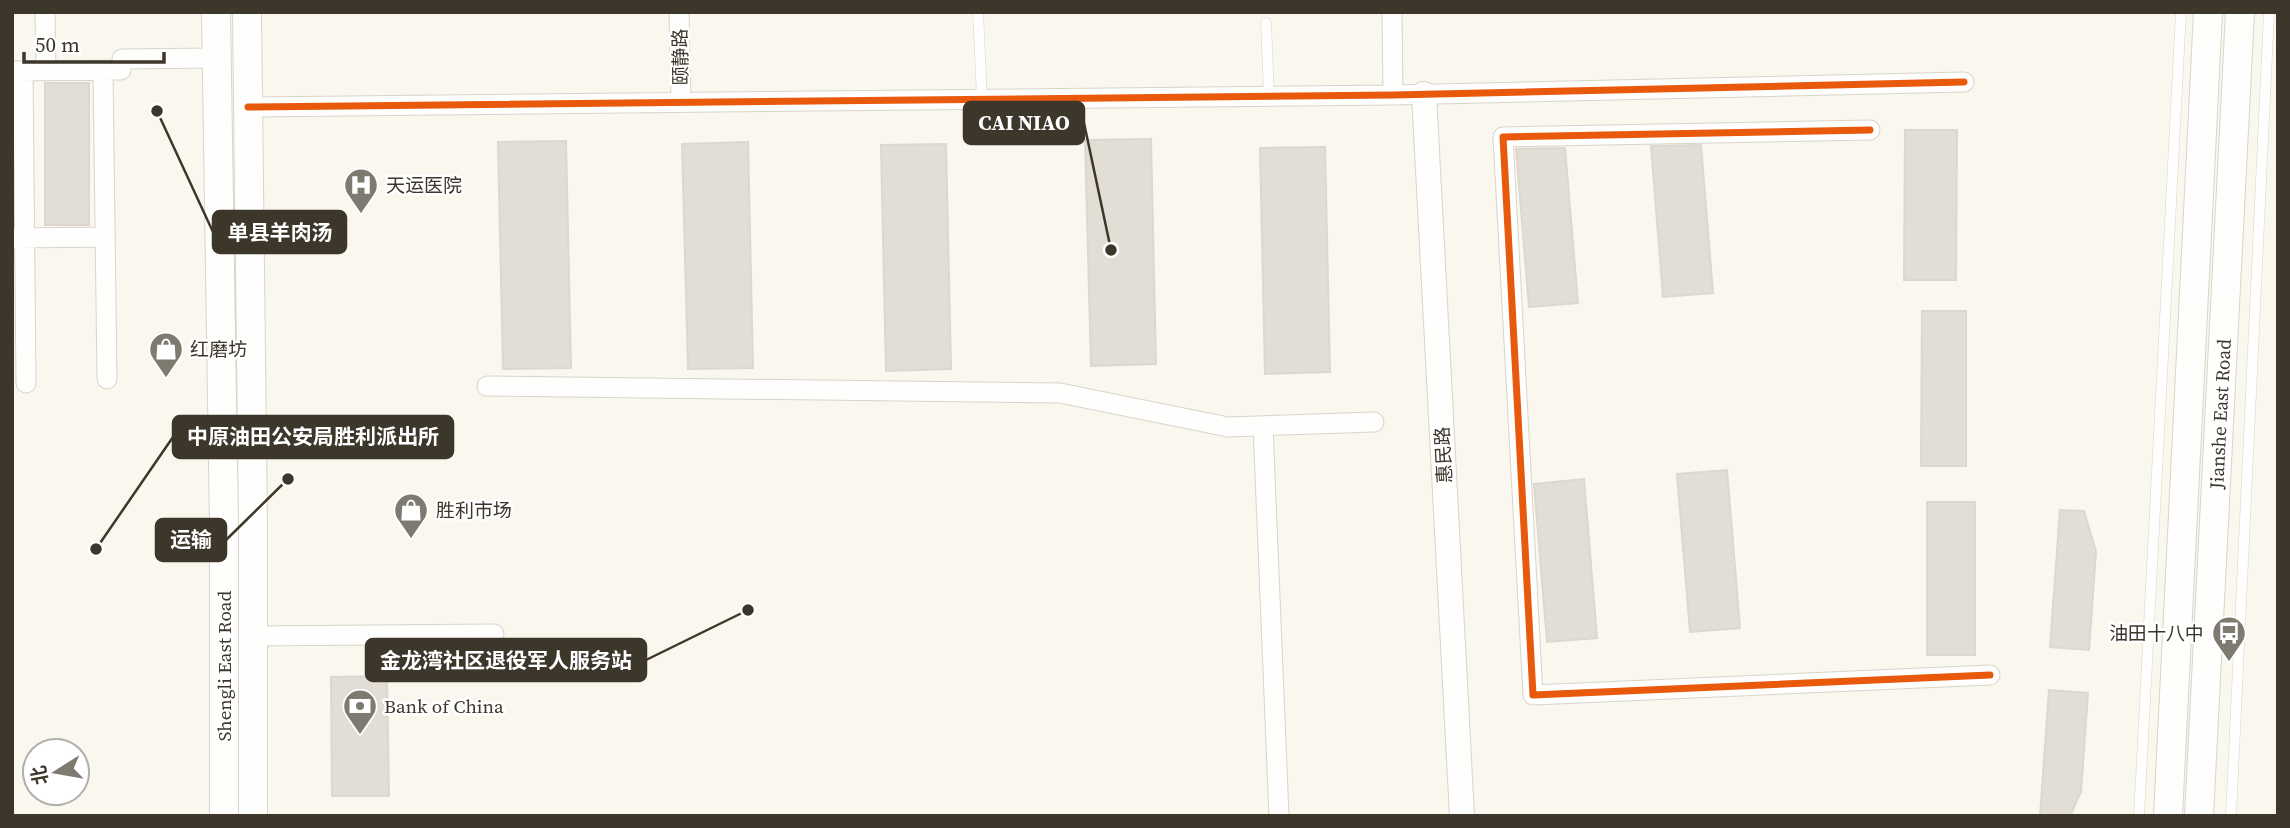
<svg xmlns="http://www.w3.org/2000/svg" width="2290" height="828" font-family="'Source Serif 4','Noto Sans SC',serif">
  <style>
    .building { fill: #e3ded5; stroke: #dcd8cf; stroke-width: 2 }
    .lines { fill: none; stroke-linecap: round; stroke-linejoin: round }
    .service-casing { stroke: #d9d4cb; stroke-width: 11 }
    .minor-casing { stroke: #d9d4cb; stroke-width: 21 }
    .tertiary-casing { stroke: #d9d4cb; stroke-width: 26 }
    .secondary-casing { stroke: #d9d4cb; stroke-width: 30 }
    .service { stroke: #fefefd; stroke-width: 10 }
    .minor { stroke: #fefefd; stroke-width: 19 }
    .tertiary { stroke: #fefefd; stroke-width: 24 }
    .secondary { stroke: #fefefd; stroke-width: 28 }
    .cycleway-casing { stroke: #fff; stroke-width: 11 }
    .cycleway { stroke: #e8590c; stroke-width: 7 }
    .labels { text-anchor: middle; stroke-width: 5; stroke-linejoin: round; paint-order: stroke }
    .street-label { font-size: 19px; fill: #3d372b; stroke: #fff }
    .poi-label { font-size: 19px; fill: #3d372b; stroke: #fff; text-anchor: start }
    .leader { fill: none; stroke: #3d372b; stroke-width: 2.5 }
    .callout-dot { fill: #3d372b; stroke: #fff; stroke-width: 2.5 }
    .callout { fill: #3d372b; stroke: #3d372b; stroke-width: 2.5 }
    .callout-label { font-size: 21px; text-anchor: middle; font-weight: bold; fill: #fff }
  </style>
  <rect width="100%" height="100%" fill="#faf7ef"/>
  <!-- building -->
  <path class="building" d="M45,83H89V225H45Z
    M1905,130H1957L1956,280H1904Z
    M1151,139L1156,364L1091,366L1085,140Z
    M566,141L571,368L503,369L498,142Z
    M748,142L753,368L688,369L682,144Z
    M946,144L951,369L886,371L881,145Z
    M1701,145L1713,293L1663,297L1651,146Z
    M1325,147L1330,372L1265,374L1260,148Z
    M1565,148L1578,303L1529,307L1516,149Z
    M1922,311H1966V466H1921Z
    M1727,470L1740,628L1690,632L1677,474Z
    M1584,479L1597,638L1547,642L1534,484Z
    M1927,502H1975V655H1927Z
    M2060,510L2084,511L2096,551L2089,650L2050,647Z
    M387,676L389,796H332L331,677Z
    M2049,690L2088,693L2081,792L2070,816H2040Z"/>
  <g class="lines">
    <!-- service casing -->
    <g class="service-casing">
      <path id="service" d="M978,12L982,99
        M1266,23L1269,96
        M2139,816L2181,12
        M2231,816L2269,12"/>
    </g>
    <!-- minor casing -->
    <g class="minor-casing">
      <path id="minor" d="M45,12L46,71
        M679,12L681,102
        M1392,12L1393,95
        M13,71L121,70L122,59L216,58
        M23,71L26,383
        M103,71L107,379
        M248,107L1393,95L1964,82
        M1870,130L1503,137L1533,695L1990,675
        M13,238L105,237
        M487,386L1060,393L1228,427L1374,422
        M1263,426L1279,816
        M253,636L494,634"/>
    </g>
    <!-- tertiary casing -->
    <g class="tertiary-casing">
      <path id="tertiary" d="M1424,94L1462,816"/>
    </g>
    <!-- secondary casing -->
    <g class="secondary-casing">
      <path id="secondary" d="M216,12L224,527V816
        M247,12L253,527V816
        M2168,816L2208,12
        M2199,816L2240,12"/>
    </g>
    <!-- service -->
    <use href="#service" class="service"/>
    <!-- minor -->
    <use href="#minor" class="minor"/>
    <!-- tertiary -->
    <use href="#tertiary" class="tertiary"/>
    <!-- secondary -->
    <use href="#secondary" class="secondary"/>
    <!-- cycleway casing -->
    <g class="cycleway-casing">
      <path id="cycleway" d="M248,107L1393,95L1964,82
        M1870,130L1503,137L1533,695L1990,675"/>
    </g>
    <!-- cycleway -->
    <use href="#cycleway" class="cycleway"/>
  </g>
  <!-- icons -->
  <defs>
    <g id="hospital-pin" transform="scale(1.75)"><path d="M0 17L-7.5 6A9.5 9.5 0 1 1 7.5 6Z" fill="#7f7a70" stroke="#fff"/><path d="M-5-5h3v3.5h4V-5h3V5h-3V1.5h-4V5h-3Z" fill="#fff"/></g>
    <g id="shop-pin" transform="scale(1.75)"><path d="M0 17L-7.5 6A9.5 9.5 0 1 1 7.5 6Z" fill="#7f7a70" stroke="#fff"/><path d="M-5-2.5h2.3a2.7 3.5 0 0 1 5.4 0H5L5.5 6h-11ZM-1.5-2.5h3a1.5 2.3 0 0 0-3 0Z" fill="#fff"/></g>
    <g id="bus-pin" transform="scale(1.75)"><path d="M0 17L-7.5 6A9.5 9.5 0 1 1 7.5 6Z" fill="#7f7a70" stroke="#fff"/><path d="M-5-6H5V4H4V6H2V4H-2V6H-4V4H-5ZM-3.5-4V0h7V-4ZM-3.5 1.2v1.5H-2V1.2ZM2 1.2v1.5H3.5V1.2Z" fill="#fff"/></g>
    <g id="bank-pin" transform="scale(1.75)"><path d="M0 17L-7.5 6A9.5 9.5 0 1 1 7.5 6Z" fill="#7f7a70" stroke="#fff"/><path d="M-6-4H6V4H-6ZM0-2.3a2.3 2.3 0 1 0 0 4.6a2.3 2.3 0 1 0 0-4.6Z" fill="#fff"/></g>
  </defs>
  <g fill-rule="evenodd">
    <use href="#hospital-pin" x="361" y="185"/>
    <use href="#shop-pin" x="166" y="349"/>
    <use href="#shop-pin" x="411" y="510"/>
    <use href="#bus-pin" x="2229" y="633"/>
    <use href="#bank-pin" x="360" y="706"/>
  </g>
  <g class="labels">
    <!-- street labels -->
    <g class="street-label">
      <text transform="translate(680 57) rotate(-91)" y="7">颐静路</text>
      <text transform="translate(2220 414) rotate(-87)" y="7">Jianshe East Road</text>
      <text transform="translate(1443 455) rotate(-93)" y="7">惠民路</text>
      <text transform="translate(224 666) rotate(-90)" y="7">Shengli East Road</text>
    </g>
    <!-- poi labels -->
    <g class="poi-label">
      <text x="386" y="192">天运医院</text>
      <text x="190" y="356">红磨坊</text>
      <text x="436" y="517">胜利市场</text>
      <text x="2204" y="640" text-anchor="end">油田十八中</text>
      <text x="384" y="713">Bank of China</text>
    </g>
  </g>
  <!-- callouts -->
  <path class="leader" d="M1111 250L1084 123M157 111L213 232M96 549L173 437M288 479L226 540M748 610L646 660"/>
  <g class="callout-dot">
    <circle cx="1111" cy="250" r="7"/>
    <circle cx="157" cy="111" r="7"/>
    <circle cx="96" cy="549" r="7"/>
    <circle cx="288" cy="479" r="7"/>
    <circle cx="748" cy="610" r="7"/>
  </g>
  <g class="callout">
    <rect x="964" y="102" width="120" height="42" rx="7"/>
    <rect x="213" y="211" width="133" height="42" rx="7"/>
    <rect x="173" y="416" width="280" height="42" rx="7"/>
    <rect x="156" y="519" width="70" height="42" rx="7"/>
    <rect x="366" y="639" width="280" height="42" rx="7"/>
  </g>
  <g class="callout-label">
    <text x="1024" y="130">CAI NIAO</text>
    <text x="280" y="240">单县羊肉汤</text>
    <text x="313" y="444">中原油田公安局胜利派出所</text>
    <text x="191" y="547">运输</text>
    <text x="506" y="668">金龙湾社区退役军人服务站</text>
  </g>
  <!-- border -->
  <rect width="2290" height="828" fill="none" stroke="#3d372b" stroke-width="28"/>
  <!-- north arrow -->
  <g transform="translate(56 772) rotate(259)"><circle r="33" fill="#ffffff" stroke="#b1afaa" stroke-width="2"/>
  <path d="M0-5L12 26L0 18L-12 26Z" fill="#7f7a70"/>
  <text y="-10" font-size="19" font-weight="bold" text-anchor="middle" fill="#3d372b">北</text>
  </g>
  <!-- scale -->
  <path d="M24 52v10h140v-10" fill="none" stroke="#3d372b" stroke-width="3.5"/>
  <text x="35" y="52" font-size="21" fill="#3d372b" stroke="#ffffff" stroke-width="5" paint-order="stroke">50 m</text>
</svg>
